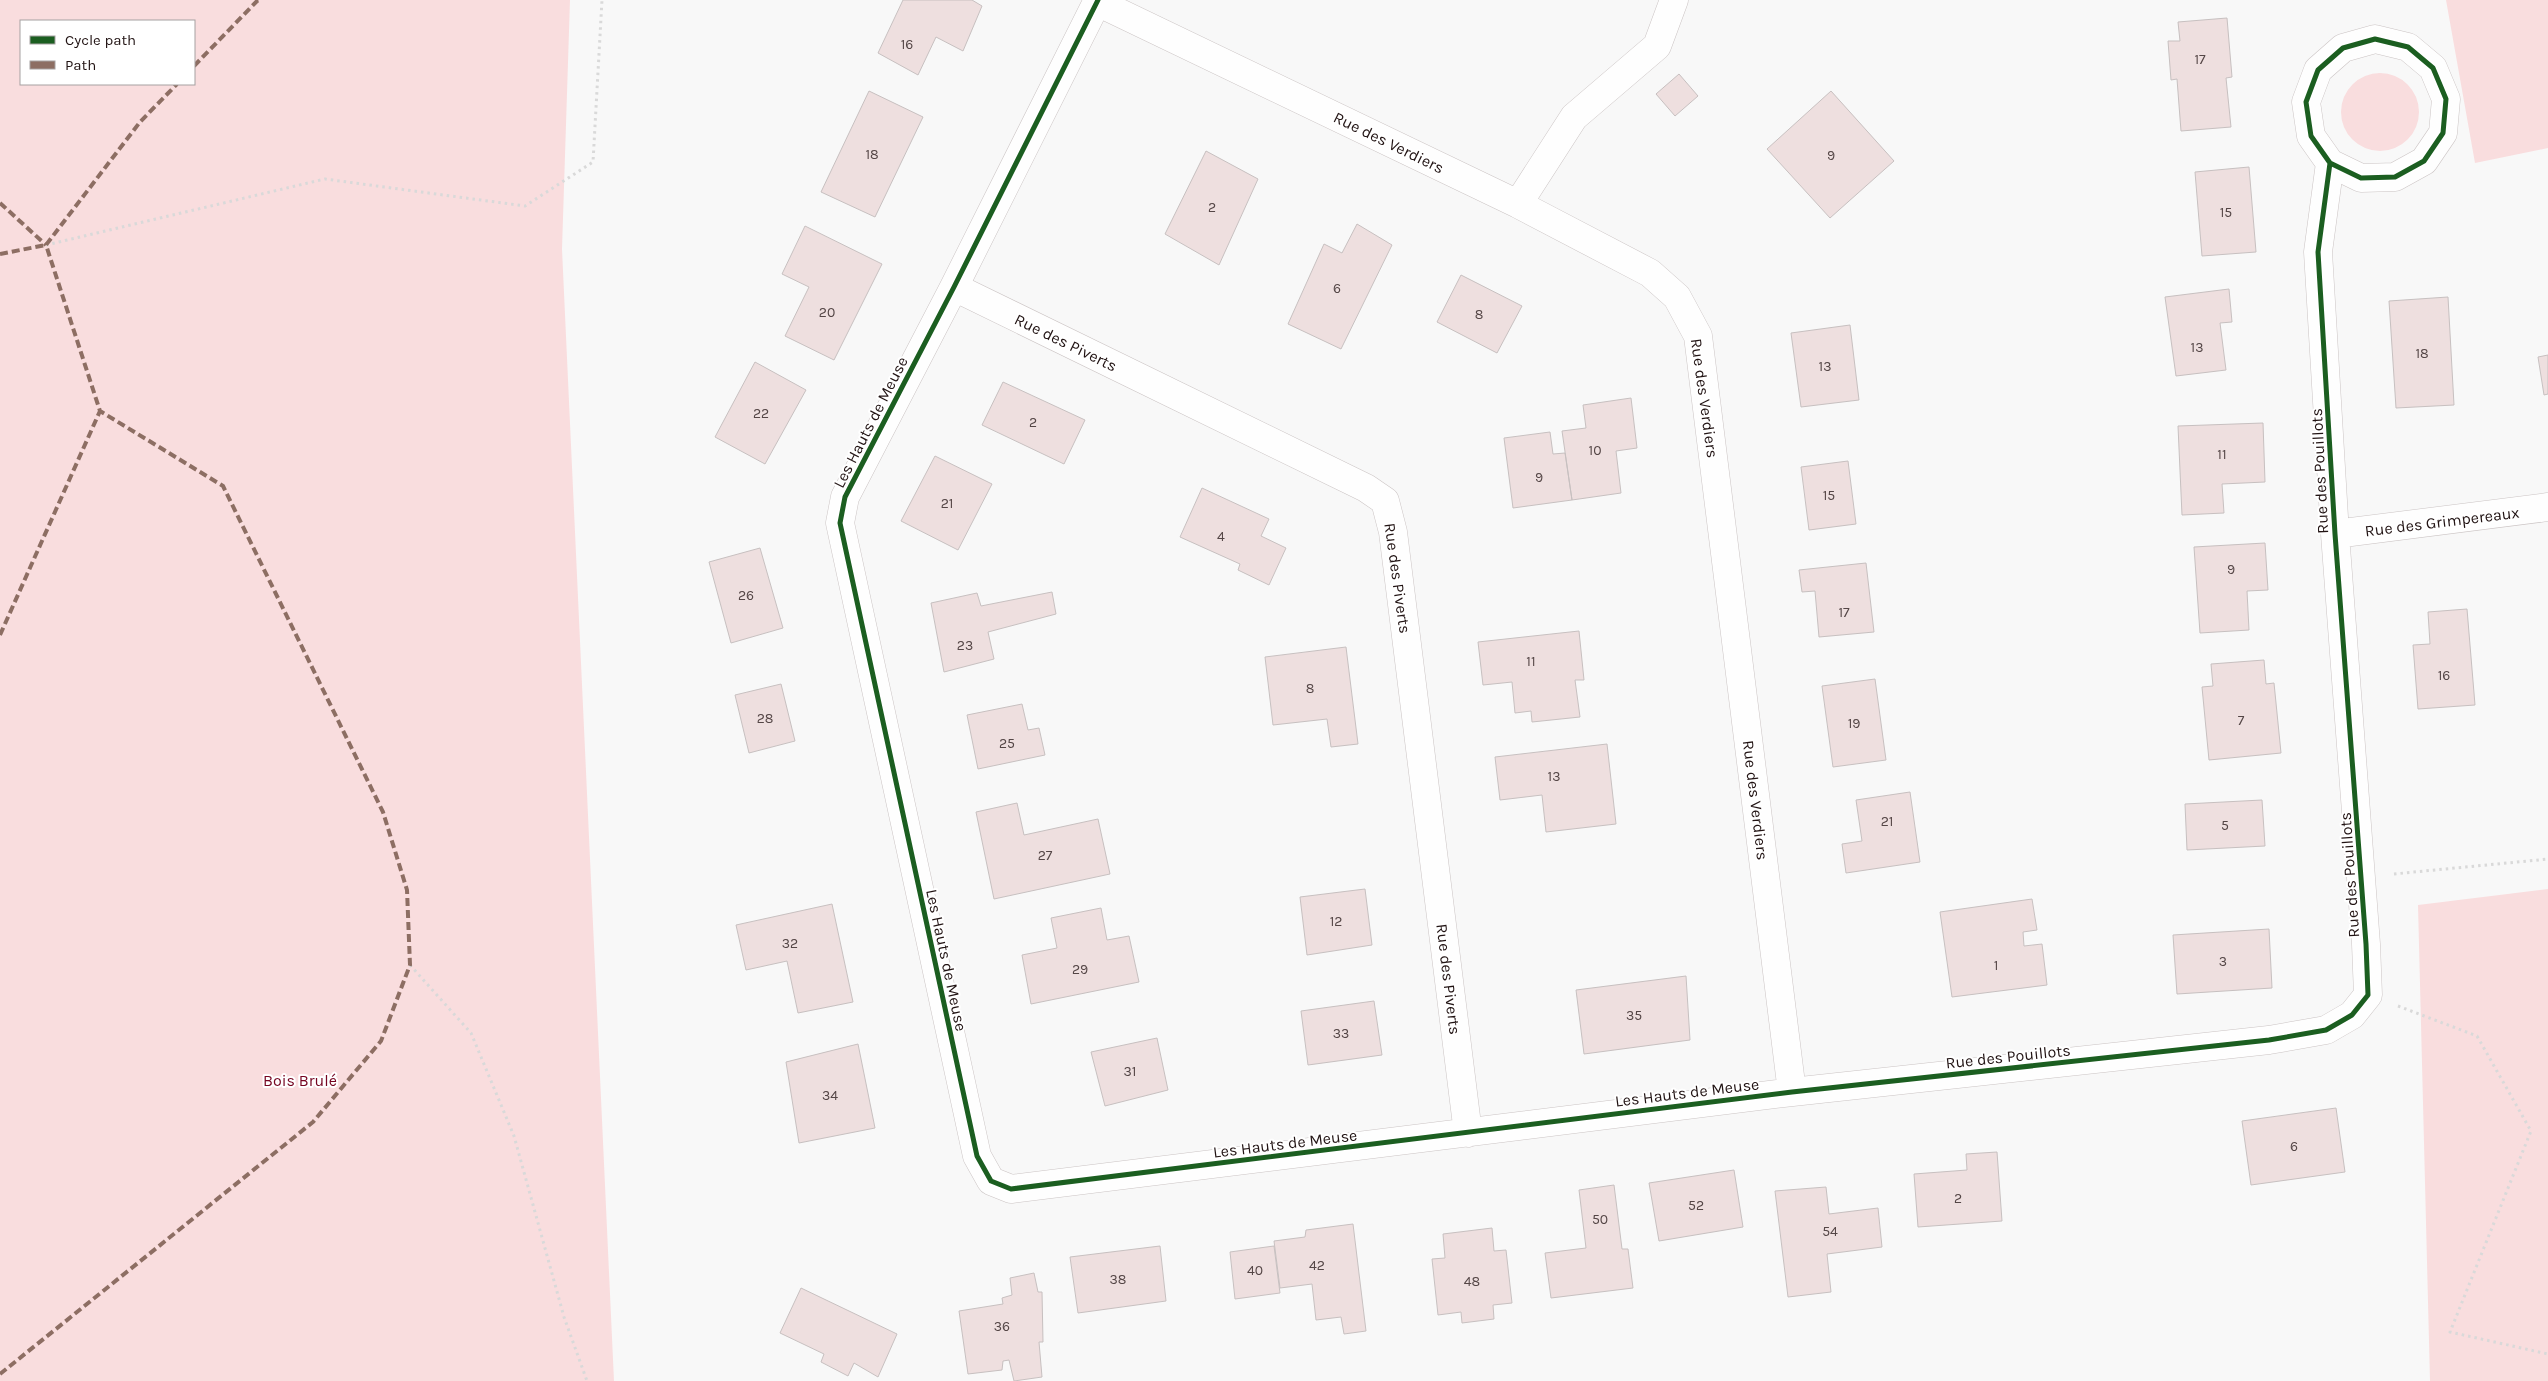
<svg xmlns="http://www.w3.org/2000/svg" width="2548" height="1381" font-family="Karla,sans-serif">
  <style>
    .green { fill: #f9ddde; fill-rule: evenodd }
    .building { fill: #eedfdf; stroke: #c7c0c0 }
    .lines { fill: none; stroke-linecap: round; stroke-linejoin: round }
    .street-casing { stroke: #cbc4c4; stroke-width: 29 }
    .path { stroke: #d9d9d9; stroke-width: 3; stroke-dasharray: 2.5 4; stroke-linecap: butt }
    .street { stroke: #fefefe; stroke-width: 28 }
    .quiet { stroke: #8d6e63; stroke-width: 4; stroke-dasharray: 8 4; stroke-linecap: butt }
    .cycleway-casing { stroke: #fff; stroke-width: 8 }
    .cycleway { stroke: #1b5e20; stroke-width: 5 }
    .labels { text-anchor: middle; stroke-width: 4; stroke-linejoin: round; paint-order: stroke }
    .number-label { font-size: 14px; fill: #544646 }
    .street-label { font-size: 16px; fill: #211313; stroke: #fff }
    .park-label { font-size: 16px; fill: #750521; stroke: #fff }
  </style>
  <rect width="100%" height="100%" fill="#f8f8f8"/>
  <!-- green -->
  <path class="green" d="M0,0H570L562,249L614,1381H0ZM21,21H194V84H21Z
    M2446,0H2548V148L2475,163Z
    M2341 112a39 39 0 1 1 78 0a39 39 0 1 1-78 0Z
    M2548,889V1381H2430L2418,905Z"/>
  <!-- building -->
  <path class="building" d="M903,0H972L982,6L963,51L936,37L918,75L878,53Z
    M2227,18L2232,77L2226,78L2231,127L2181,131L2177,79L2171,80L2168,41H2180L2178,22Z
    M1679,74L1698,96L1675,116L1656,94Z
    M869,91L923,117L875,217L821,192Z
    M1831,91L1894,161L1830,218L1767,149Z
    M1206,151L1258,179L1219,265L1165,234Z
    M2249,167L2256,252L2202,256L2195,172Z
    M1357,224L1392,245L1341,349L1288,324L1324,244L1342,253Z
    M805,226L882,264L834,360L785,336L809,287L782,274Z
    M1461,275L1522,306L1497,353L1437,322Z
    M2229,289L2232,322L2220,323L2226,370L2176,376L2165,297Z
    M2448,297L2454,405L2396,408L2389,301Z
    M1850,325L1859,400L1801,407L1791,333Z
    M2548,355V394L2544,395L2538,357Z
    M755,362L806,390L765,464L715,437Z
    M1003,382L1085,420L1064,464L982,425Z
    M1631,398L1637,448L1616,451L1621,493L1572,500L1562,431L1586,428L1583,405Z
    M2263,423L2265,482L2222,484L2224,513L2182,515L2178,426Z
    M1550,432L1553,454L1565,453L1572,500L1513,508L1504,438Z
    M935,456L992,484L958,550L901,521Z
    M1848,461L1856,524L1809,530L1801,467Z
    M1202,488L1269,519L1261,536L1286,548L1269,585L1238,570L1240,564L1180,537Z
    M2265,543L2268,590L2247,591L2249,630L2200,633L2194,547Z
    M760,548L783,628L731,643L709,562Z
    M1866,563L1874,632L1819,637L1815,591L1802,592L1799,570Z
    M1052,592L1056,614L988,632L994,659L944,672L931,603L977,593L981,606Z
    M2467,609L2475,705L2418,709L2413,645L2430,644L2428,612Z
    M1579,631L1584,680H1575L1580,717L1532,722L1531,711L1515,713L1512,682L1483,685L1478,642Z
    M1346,647L1358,744L1331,747L1327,719L1273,725L1265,657Z
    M2264,660L2266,684L2274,683L2281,753L2209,760L2202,687L2213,686L2211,664Z
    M1875,679L1886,760L1833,767L1822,686Z
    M781,684L795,741L749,753L735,695Z
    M1022,704L1028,730L1039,728L1045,755L978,769L967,715Z
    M1607,744L1616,824L1546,832L1542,795L1500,800L1495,757Z
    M1910,792L1920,862L1846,873L1842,844L1862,841L1856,800Z
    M2262,800L2265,846L2187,850L2185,804Z
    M1017,803L1024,835L1098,819L1110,874L994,899L976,812Z
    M1365,889L1372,945L1307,955L1300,897Z
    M2032,899L2037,930L2023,932L2024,946L2042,944L2047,985L1952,997L1940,912Z
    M832,904L853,1002L798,1013L787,961L746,970L736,925Z
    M1101,908L1107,940L1129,936L1139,982L1031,1004L1022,955L1057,948L1051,918Z
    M2269,929L2272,988L2177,994L2173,935Z
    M1686,976L1690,1040L1584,1054L1576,990Z
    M1374,1001L1382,1055L1308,1065L1301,1011Z
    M1157,1038L1168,1090L1105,1106L1091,1052Z
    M858,1044L875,1128L799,1143L786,1062Z
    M2336,1108L2345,1172L2251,1185L2242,1121Z
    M1997,1152L2002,1221L1918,1227L1914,1174L1967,1170L1966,1154Z
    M1734,1170L1743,1227L1659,1241L1649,1183Z
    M1614,1185L1622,1249H1628L1633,1288L1551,1298L1545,1253L1586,1248L1579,1190Z
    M1826,1187L1829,1214L1878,1208L1882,1247L1827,1254L1831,1292L1788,1297L1775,1191Z
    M1353,1224L1366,1331L1344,1334L1341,1317L1316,1320L1312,1284L1280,1288L1274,1241L1305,1237L1306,1230Z
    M1492,1228L1494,1251L1506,1250L1512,1303L1493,1305L1494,1319L1462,1323L1461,1312L1438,1315L1432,1259L1445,1258L1443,1234Z
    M1160,1246L1166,1301L1078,1313L1070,1257Z
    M1274,1246L1280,1293L1235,1299L1230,1252Z
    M1034,1273L1038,1292H1042L1043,1342H1039L1042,1377L1014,1381L1009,1360L1003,1361L1002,1370L968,1374L959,1311L1003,1304L1002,1298L1012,1295L1010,1278Z
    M801,1288L897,1334L878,1377L854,1363L848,1376L821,1362L824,1354L780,1333Z"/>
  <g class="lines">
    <!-- street casing -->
    <g class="street-casing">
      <path id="street" d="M1098,0L954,287L845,497L840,523L977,1156L991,1181L1011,1189L1792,1092L2269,1040L2326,1030L2352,1015L2368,995L2366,944L2335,534L2318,252L2330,163L2311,136L2306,102L2318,70L2343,48L2375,39L2408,47L2433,68L2446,99L2443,133L2424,161L2395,177L2361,178L2330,163
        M1097,2L1518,204L1650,273L1677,297L1698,336L1792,1092
        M1518,204L1574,117L1657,46L1674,0
        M954,287L1366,488L1385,501L1393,532L1468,1133
        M2335,534L2548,507"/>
    </g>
    <!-- path -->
    <path class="path" d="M46,245L325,179L525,206L593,162L602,0
      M2394,874L2548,859
      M410,965L471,1033L514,1136L564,1317L587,1381
      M2398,1006L2477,1036L2531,1131L2450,1332L2548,1354"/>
    <!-- street -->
    <use href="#street" class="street"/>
    <!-- quiet -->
    <path class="quiet" d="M194,66L257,1L261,0
      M0,203L46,245
      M0,254L46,245
      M0,635L100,411L46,245L140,122L177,84
      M0,1374L313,1122L381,1041L410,965L407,890L383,812L223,486L100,411"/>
    <!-- cycleway casing -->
    <g class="cycleway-casing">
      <path id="cycleway" d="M1098,0L954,287L845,497L840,523L977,1156L991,1181L1011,1189L1792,1092L2269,1040L2326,1030L2352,1015L2368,995L2366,944L2335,534L2318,252L2330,163L2311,136L2306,102L2318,70L2343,48L2375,39L2408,47L2433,68L2446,99L2443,133L2424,161L2395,177L2361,178L2330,163"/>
    </g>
    <!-- cycleway -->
    <use href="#cycleway" class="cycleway"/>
  </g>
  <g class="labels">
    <!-- number labels -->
    <g class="number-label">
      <text x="907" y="49">16</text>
      <text x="2200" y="64">17</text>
      <text x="872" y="159">18</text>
      <text x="1831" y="160">9</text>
      <text x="1212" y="212">2</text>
      <text x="2226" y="217">15</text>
      <text x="1337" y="293">6</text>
      <text x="827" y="317">20</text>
      <text x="1479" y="319">8</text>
      <text x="2197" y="352">13</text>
      <text x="2422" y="358">18</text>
      <text x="1825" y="371">13</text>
      <text x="761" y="418">22</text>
      <text x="1033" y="427">2</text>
      <text x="1595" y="455">10</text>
      <text x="2222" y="459">11</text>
      <text x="1539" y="482">9</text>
      <text x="1829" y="500">15</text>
      <text x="947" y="508">21</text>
      <text x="1221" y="541">4</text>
      <text x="2231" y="574">9</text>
      <text x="746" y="600">26</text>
      <text x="1844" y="617">17</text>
      <text x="965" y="650">23</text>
      <text x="1531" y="666">11</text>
      <text x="2444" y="680">16</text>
      <text x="1310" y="693">8</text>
      <text x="765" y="723">28</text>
      <text x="2241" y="725">7</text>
      <text x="1854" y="728">19</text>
      <text x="1007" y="748">25</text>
      <text x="1554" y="781">13</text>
      <text x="1887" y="826">21</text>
      <text x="2225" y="830">5</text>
      <text x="1045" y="860">27</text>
      <text x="1336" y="926">12</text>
      <text x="790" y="948">32</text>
      <text x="2223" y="966">3</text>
      <text x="1996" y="970">1</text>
      <text x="1080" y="974">29</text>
      <text x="1634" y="1020">35</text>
      <text x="1341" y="1038">33</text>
      <text x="1130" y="1076">31</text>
      <text x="830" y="1100">34</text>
      <text x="2294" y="1151">6</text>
      <text x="1958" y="1203">2</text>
      <text x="1696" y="1210">52</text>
      <text x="1600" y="1224">50</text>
      <text x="1830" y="1236">54</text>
      <text x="1317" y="1270">42</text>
      <text x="1255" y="1275">40</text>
      <text x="1118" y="1284">38</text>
      <text x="1472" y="1286">48</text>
      <text x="1002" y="1331">36</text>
    </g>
    <!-- street labels -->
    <g class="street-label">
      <text transform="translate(1389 142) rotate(26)" y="6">Rue des Verdiers</text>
      <text transform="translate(1066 342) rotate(26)" y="6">Rue des Piverts</text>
      <text transform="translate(1705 398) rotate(82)" y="6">Rue des Verdiers</text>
      <text transform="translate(870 422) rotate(-63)" y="6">Les Hauts de Meuse</text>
      <text transform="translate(2319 471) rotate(-93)" y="6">Rue des Pouillots</text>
      <text transform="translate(2442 521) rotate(-7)" y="6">Rue des Grimpereaux</text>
      <text transform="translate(1398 578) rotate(82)" y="6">Rue des Piverts</text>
      <text transform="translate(1756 800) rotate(83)" y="6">Rue des Verdiers</text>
      <text transform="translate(2349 875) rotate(-94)" y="6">Rue des Pouillots</text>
      <text transform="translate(947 960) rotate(78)" y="6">Les Hauts de Meuse</text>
      <text transform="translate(1449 979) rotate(83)" y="6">Rue des Piverts</text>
      <text transform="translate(2008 1056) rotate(-6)" y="6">Rue des Pouillots</text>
      <text transform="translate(1687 1092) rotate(-7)" y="6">Les Hauts de Meuse</text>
      <text transform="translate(1285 1143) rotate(-7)" y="6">Les Hauts de Meuse</text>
    </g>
    <!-- park labels -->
    <g class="park-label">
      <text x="300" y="1086">Bois Brulé</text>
    </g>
  </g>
  <!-- legend -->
  <rect x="20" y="20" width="175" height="65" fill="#ffffff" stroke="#a6a1a1"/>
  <rect x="30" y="36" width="25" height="8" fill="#1b5e20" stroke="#a6a1a1"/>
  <text x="65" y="45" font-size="15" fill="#211313">Cycle path</text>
  <rect x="30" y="61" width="25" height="8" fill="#8d6e63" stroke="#a6a1a1"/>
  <text x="65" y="70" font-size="15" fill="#211313">Path</text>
</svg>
